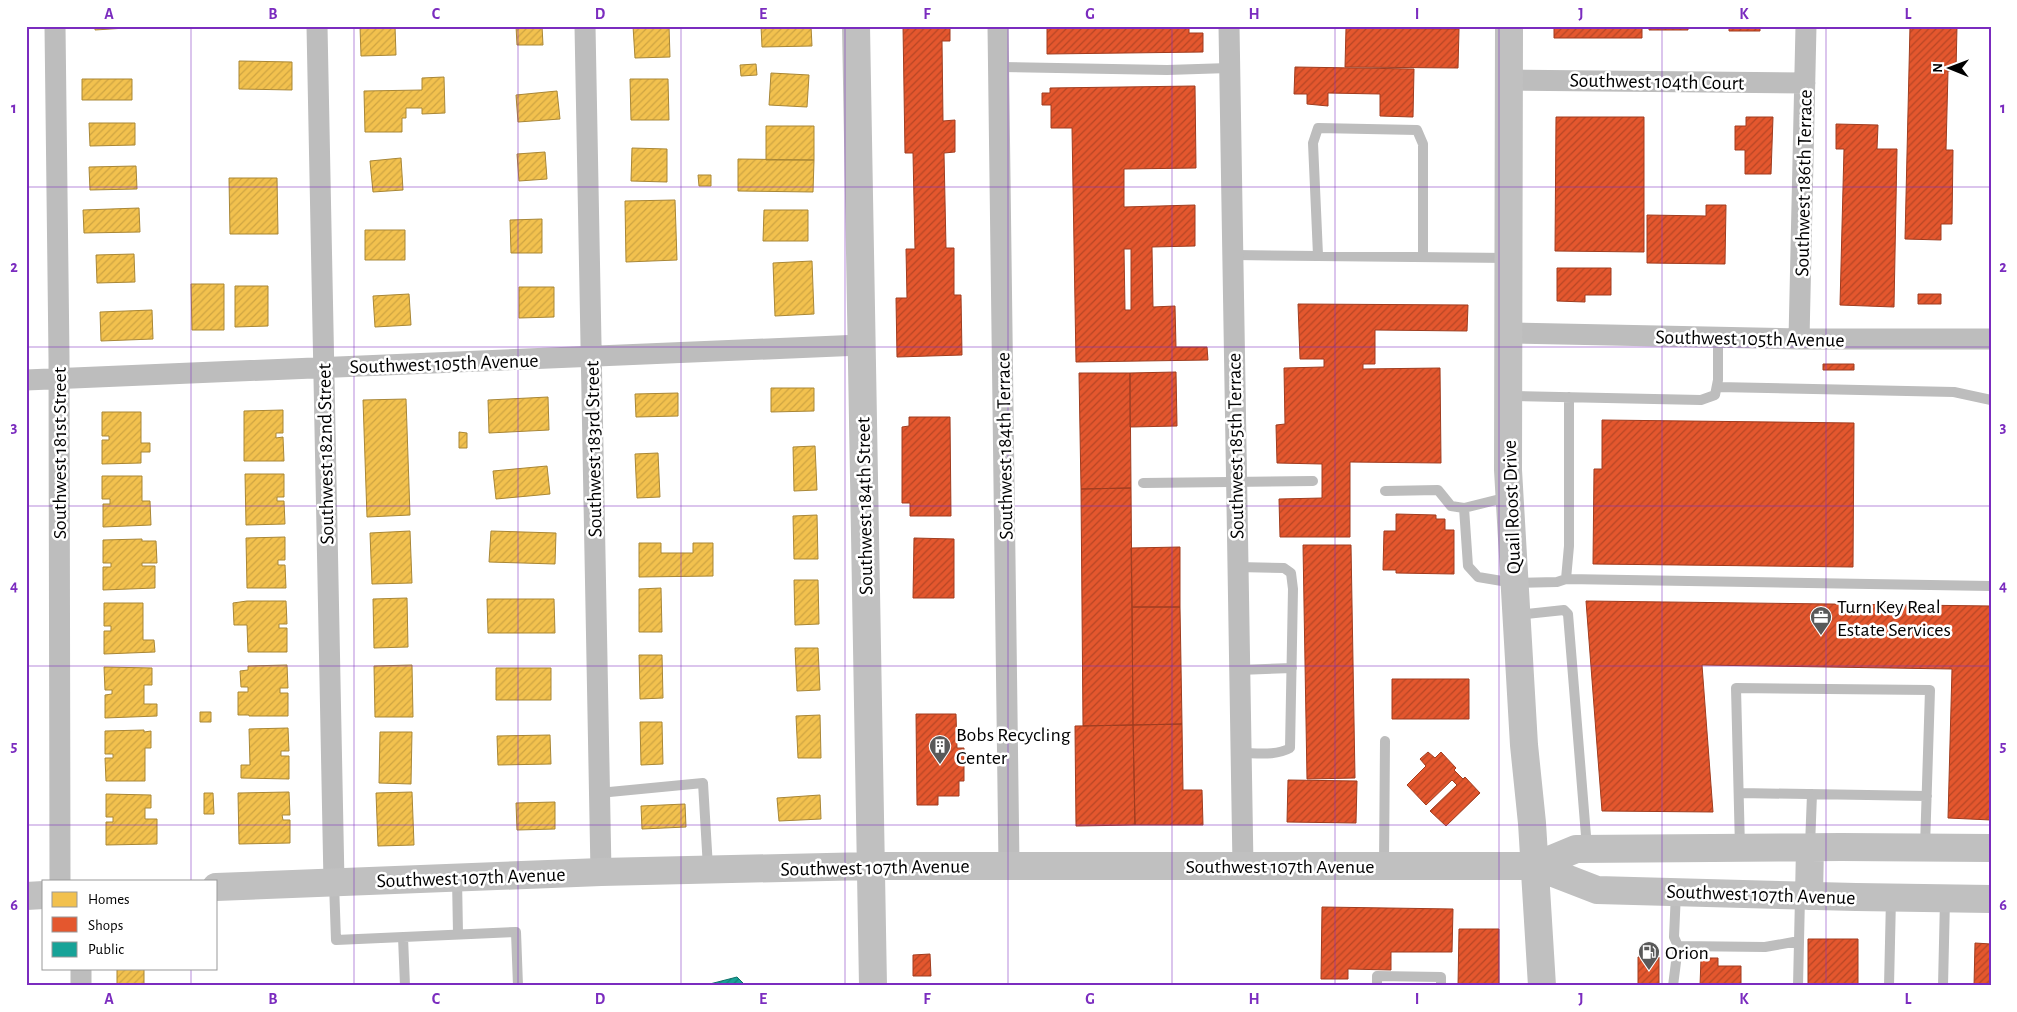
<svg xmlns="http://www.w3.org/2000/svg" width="2017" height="1012" font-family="'Alegreya Sans',sans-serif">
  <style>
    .homes { fill: url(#homes-hatch); stroke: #a98737 }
    .shops { fill: url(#shops-hatch); stroke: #a03d20; fill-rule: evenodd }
    .public { fill: url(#public-hatch); stroke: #10726a }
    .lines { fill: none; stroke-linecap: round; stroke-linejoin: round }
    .lane { stroke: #bdbdbd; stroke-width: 10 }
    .street { stroke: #bdbdbd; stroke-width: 21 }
    .secondary { stroke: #c0c0c0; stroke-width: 28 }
    .grid { fill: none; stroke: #7b2cbf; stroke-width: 1; stroke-opacity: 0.55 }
    .labels { text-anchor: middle; stroke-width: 5; stroke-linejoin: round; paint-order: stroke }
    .street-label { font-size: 20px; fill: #000; stroke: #fff }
    .poi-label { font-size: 20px; fill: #000; stroke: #fff; text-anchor: start }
    .neatline { fill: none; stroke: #7b2cbf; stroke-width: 2 }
    .grid-label { font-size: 16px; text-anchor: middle; font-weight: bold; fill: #7b2cbf }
  </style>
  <defs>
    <pattern id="homes-hatch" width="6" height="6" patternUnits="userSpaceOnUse" patternTransform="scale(1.25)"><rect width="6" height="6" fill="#f2c14e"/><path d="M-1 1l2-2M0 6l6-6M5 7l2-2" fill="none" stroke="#cea442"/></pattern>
    <pattern id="shops-hatch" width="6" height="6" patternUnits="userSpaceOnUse" patternTransform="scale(1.25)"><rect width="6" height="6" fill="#e4572e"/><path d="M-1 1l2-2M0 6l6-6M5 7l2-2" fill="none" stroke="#b64625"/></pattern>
    <pattern id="public-hatch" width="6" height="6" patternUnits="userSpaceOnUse" patternTransform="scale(1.25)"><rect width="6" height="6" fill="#17a398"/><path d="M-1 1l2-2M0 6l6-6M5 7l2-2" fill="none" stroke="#12827a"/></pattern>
  </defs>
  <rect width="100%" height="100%" fill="#fff"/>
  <!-- homes -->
  <path class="homes" d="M95,26H126V28L95,30Z
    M360,26H395L396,55L361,56Z
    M516,26H542L543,45H517Z
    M633,26H669L670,57L635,58Z
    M761,26H811L812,46L762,47Z
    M239,61L292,62V90L239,89Z
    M756,64L757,75L741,76L740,65Z
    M771,73L809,75L807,107L769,105Z
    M444,77L445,113L422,114V108H406V118H402V132H365L364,91L422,90V78Z
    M82,79H132V100H82Z
    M630,79H668L669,120H631Z
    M557,91L560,119L518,122L516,95Z
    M89,123H135V145L90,146Z
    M766,126H814V160H766Z
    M632,148L667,149V182L631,181Z
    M545,152L547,179L519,181L517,154Z
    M401,158L403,190L373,192L370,161Z
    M738,159L814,160L813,192L738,191Z
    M136,166L137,189L90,190L89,167Z
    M698,175H711V186H699Z
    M229,178H277L278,234H230Z
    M675,200L677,260L626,262L625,201Z
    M139,208L140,232L84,233L83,210Z
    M764,210H808V241H763Z
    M542,219V253H511L510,220Z
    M365,230H405V260H365Z
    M134,254L135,282L97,283L96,255Z
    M812,261L814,314L775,316L773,263Z
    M191,284H224V330H192Z
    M235,286H268V326L235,327Z
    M519,287H554V317L519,318Z
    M409,294L411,325L375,327L373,296Z
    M152,310L153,339L101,341L100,312Z
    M771,388H814V411L771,412Z
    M678,393V416L636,417L635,394Z
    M548,397L549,430L489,433L488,400Z
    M406,399L410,515L367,517L363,400Z
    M283,410V433H276V438L283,437L284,461H244V411Z
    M102,412H141V443H150V452H141V463L102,464V440H109V436H102Z
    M459,432L467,433V448H459Z
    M815,446L817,490L794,491L793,447Z
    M658,453L660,497L637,498L635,454Z
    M547,466L550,494L496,499L493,471Z
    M245,474H284V497H277V501H284L285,524L246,525Z
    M102,476H142V501H150L151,525L103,527V504H110V499H102Z
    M817,515L818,559H794L793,516Z
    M410,531L412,583L372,584L370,533Z
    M491,531L556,533L555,564L489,562Z
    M285,537V560H278V565H285L286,588H247L246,538Z
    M142,539V541H156L157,563H142V566H155V588L103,590V567H111V563H103V540Z
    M639,543H661V553H693V543H713V576L639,577Z
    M794,580H818L819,624L795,625Z
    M661,588L662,632H639V589Z
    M407,598L408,647L374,648L373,599Z
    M487,599H554L555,633H488Z
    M247,601H286L287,624H279V628H287V652H248L247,625H234L233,603Z
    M104,603H143V640H154L155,652L104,654V631H111V626H104Z
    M795,648H818L820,690L797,691Z
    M26,649H27L28,678H26Z
    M639,655H662L663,698L640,699Z
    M287,665L288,688H280V693H288V716H249V715H238V692H248V687H241L240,671L248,670V666Z
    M412,665L413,717H375L374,666Z
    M104,667L152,668V685H144V704H157V716L105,718V695L112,694V690H105Z
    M496,668H551V700H496Z
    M200,712H211V722H200Z
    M820,715L821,758H798L796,716Z
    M640,722H662L663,764L641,765Z
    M288,728L289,751H281V756H289V779L241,778V765H250L249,729Z
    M144,730V732L151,731V748H145V781H106L105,758H113V754H105V731Z
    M380,732H412L411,784L379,783Z
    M550,735L551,764L498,765L497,736Z
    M26,768H28V797H26Z
    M289,792L290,815H282L283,820H290V843L239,844L238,793Z
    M412,792L414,845L378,846L376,793Z
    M204,793H213L214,814H204Z
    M106,794L151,795V808H145V819H157V844L106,845V822H113V817H106Z
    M820,795L821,819L779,821L777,798Z
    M555,802V829L517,830L516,803Z
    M685,804L686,827L642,829L641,806Z
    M117,968H144V986H117Z"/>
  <!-- shops -->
  <path class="shops" d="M903,26H950V41H942L943,121L955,120V152L944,153L946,248H954V295H961L962,355L897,357L896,298H907L906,249H915L913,153H905Z
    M1047,26H1189V33H1203V52L1047,54Z
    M1554,26H1642V38H1554Z
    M1649,26H1688V30H1649Z
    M1729,26H1760V31H1729Z
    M1910,26H1957L1956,71H1948L1946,150H1953L1952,224H1941V240L1905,239Z
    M1346,28L1459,29L1458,68L1345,67Z
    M1295,67L1414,69L1413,117L1380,116V94L1328,93V106L1307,104V94H1294Z
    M1195,86L1196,168L1124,169V207L1195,205V246L1152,247L1153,307L1175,306L1176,347H1207L1208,360L1076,362L1072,128H1051V105H1042V93H1050V88ZM1124,249H1131V310H1125Z
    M1556,117H1644V252L1555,251Z
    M1746,117H1773L1771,174H1745V150H1735V126H1746Z
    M1836,124L1878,125L1877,149H1897L1894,307L1840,305L1844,149H1836Z
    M1706,205H1726L1725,264L1647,263V215L1706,216Z
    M1557,268H1611V295H1585V302L1557,301Z
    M1918,294H1941V304H1918Z
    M1298,304L1468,305L1467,331L1375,330V364H1363V369L1440,368L1441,463L1350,462V537H1280L1279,499L1322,498V464L1277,463L1276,425L1285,424L1284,368L1324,367V359H1300Z
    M1823,364H1854V370H1823Z
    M1176,372L1177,426L1130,427V373Z
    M1079,373H1130L1131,488L1081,489Z
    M909,417H950L951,516H910V503H902V427L909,426Z
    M1602,420L1854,423L1853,567L1593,564L1594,469H1602Z
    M1131,488L1133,725L1083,726L1081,489Z
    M1396,514L1436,515V519H1445V530H1454V574L1396,573V570H1383L1384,531H1396Z
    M914,538L954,539V598H913Z
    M1303,545H1351L1355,778L1307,779Z
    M1180,547V607H1132L1131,548Z
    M1586,601L1991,606V820L1948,818L1952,669L1702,665L1713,812L1602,811Z
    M1132,607H1180L1182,724L1133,725Z
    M1392,679H1469V719H1392Z
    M916,714H956L957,748H964V781H959V796H938V805H917Z
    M1182,724L1183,790H1202L1203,825H1135L1133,725Z
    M1133,725L1135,825L1076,826L1075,726Z
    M1428,752L1435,758L1441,752L1456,768L1454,770L1463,779L1465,777L1480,793L1446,826L1430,811L1457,785L1452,780L1426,805L1407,785L1426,766L1420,759Z
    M1288,780L1357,781L1356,823L1287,822Z
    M1322,907L1453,909L1452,952H1391V970L1348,969V979H1321Z
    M1459,929H1499V986H1458Z
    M1808,939H1858V986H1808Z
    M1975,943L1991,944V986H1974Z
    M930,954L931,976H913V955Z
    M1638,957H1659V986H1638Z
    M1701,958H1718V966H1741V986H1700Z"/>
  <!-- public -->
  <path class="public" d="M737,977L746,986H702Z"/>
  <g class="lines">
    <!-- lane -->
    <path class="lane" d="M999,67L1167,70L1229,68
      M1234,255L1509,258
      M1318,255L1313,143L1318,128L1417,130L1423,144V256
      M1717,387L1954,392L1991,400
      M1510,396L1701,400L1715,395L1718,380V337
      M1143,483L1313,481
      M1385,491L1438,490L1451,506L1464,508L1508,497
      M1464,508L1468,566L1478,577L1514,583L1557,582L1566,579L1569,546V397
      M1237,567L1284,568L1291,573L1293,589L1290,748C1276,756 1257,753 1240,753
      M1566,579L1991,586
      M1517,615L1564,610L1568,614L1587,848
      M1239,670L1292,668
      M599,793L703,783L708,868
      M1740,793L1927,796
      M1810,846L1812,794
      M1740,848L1736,688L1930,690L1925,847
      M1384,865L1385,741
      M457,878L458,934
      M334,883L336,940L516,932L518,986
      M1676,892L1674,937L1678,946L1765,947L1799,941
      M403,937L405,986
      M1377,986V976L1441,977V986
      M1673,986L1678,946
      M1798,986L1800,897
      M1889,986L1891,898
      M1943,986L1945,899"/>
    <!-- street -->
    <path class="street" d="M55,26L59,358L60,881
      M317,26L334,882
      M585,26L601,872
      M998,26L1009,865
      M1229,26L1243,866
      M1509,80L1805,83
      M1509,333L1799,339H1991
      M1799,339L1806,26
      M26,380L861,345
      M81,968V986"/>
    <!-- secondary -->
    <path class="secondary" d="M856,26L873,986
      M1509,26L1508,470L1524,745L1532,823L1542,986
      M1535,866L1597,890L1856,897L1991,899
      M216,887L601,872L870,866H1535L1576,849L1841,847L1991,848
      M26,896L44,895
      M1809,896L1810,847"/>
  </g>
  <!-- grid -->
  <path class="grid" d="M191,26V881M354,26V986M518,26V986M681,26V986M845,26V986M1008,26V986M1172,26V986M1335,26V986M1499,26V986M1662,26V986M1826,26V986M26,187H1991M26,347H1991M26,506H1991M26,666H1991M26,825H1991M191,968V986"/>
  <!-- icons -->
  <defs>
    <g id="office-pin" transform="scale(1.125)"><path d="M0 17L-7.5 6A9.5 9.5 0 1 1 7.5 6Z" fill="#595959" stroke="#fff"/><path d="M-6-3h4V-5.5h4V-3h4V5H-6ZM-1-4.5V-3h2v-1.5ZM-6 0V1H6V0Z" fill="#fff"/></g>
    <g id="building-pin" transform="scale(1.125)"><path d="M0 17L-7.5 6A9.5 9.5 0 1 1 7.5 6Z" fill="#595959" stroke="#fff"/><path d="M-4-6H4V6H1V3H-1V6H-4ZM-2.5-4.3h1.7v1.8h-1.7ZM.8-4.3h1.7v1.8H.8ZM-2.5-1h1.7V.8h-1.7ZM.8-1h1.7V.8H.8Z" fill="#fff"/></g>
    <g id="fuel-pin" transform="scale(1.125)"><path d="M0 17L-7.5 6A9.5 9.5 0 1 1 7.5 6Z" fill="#595959" stroke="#fff"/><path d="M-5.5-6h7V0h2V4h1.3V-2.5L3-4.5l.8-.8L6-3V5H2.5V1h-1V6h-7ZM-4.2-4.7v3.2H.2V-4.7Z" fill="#fff"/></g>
  </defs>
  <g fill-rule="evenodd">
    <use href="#office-pin" x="1821" y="617"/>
    <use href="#building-pin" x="940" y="746"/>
    <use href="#fuel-pin" x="1649" y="952"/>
  </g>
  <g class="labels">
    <!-- street labels -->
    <g class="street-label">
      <text transform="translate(1657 81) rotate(1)" y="7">Southwest 104th Court</text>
      <text transform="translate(1803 183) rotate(-89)" y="7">Southwest 186th Terrace</text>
      <text transform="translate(1750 338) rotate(1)" y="7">Southwest 105th Avenue</text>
      <text transform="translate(444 363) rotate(-2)" y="7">Southwest 105th Avenue</text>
      <text transform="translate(1004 446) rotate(-91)" y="7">Southwest 184th Terrace</text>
      <text transform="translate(1235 446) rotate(-91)" y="7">Southwest 185th Terrace</text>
      <text transform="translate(593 449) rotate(-91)" y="7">Southwest 183rd Street</text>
      <text transform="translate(59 453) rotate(-90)" y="7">Southwest 181st Street</text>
      <text transform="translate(325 454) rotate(-91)" y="7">Southwest 182nd Street</text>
      <text transform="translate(864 506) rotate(-91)" y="7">Southwest 184th Street</text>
      <text transform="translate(1511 507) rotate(-92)" y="7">Quail Roost Drive</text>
      <text x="1280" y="873">Southwest 107th Avenue</text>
      <text transform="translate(875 867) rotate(-1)" y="7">Southwest 107th Avenue</text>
      <text transform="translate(471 877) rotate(-2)" y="7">Southwest 107th Avenue</text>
      <text transform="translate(1761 894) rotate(2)" y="7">Southwest 107th Avenue</text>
    </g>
    <!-- poi labels -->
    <g class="poi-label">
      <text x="1837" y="613">Turn Key Real<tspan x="1837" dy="23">Estate Services</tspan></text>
      <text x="956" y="741">Bobs Recycling<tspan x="956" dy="23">Center</tspan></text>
      <text x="1665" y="959">Orion</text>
    </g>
  </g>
  <!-- border -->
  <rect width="2017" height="1012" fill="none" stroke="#ffffff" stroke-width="55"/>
  <!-- legend -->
  <rect x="42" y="880" width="175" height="90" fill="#ffffff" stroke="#999999"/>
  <rect x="52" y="892" width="25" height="15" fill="#f2c14e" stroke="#999999"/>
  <text x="88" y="904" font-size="15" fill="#000000">Homes</text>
  <rect x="52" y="917" width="25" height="15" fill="#e4572e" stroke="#999999"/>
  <text x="88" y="930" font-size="15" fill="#000000">Shops</text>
  <rect x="52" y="942" width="25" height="15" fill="#17a398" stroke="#999999"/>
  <text x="88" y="954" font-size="15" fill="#000000">Public</text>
  <!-- north arrow -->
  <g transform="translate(1950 68) rotate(271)" stroke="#ffffff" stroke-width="4" paint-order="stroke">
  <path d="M0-4L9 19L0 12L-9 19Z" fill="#000000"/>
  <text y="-8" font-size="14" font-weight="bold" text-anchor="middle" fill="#000000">N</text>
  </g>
  <rect x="28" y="28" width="1962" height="956" class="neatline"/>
  <g class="grid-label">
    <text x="109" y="19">A</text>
    <text x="273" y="19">B</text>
    <text x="436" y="19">C</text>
    <text x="600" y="19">D</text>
    <text x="763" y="19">E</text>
    <text x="927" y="19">F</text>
    <text x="1090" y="19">G</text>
    <text x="1254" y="19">H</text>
    <text x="1417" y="19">I</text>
    <text x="1581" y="19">J</text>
    <text x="1744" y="19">K</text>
    <text x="1908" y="19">L</text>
    <text x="14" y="113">1</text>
    <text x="2003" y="113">1</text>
    <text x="14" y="272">2</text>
    <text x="2003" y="272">2</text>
    <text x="14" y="432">3</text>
    <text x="2003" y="432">3</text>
    <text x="14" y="591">4</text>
    <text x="2003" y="591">4</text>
    <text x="14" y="751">5</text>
    <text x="2003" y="751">5</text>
    <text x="14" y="910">6</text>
    <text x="2003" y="910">6</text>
    <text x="109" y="1004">A</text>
    <text x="273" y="1004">B</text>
    <text x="436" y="1004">C</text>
    <text x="600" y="1004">D</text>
    <text x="763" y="1004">E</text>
    <text x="927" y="1004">F</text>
    <text x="1090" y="1004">G</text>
    <text x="1254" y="1004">H</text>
    <text x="1417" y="1004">I</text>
    <text x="1581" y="1004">J</text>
    <text x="1744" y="1004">K</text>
    <text x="1908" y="1004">L</text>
  </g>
</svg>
